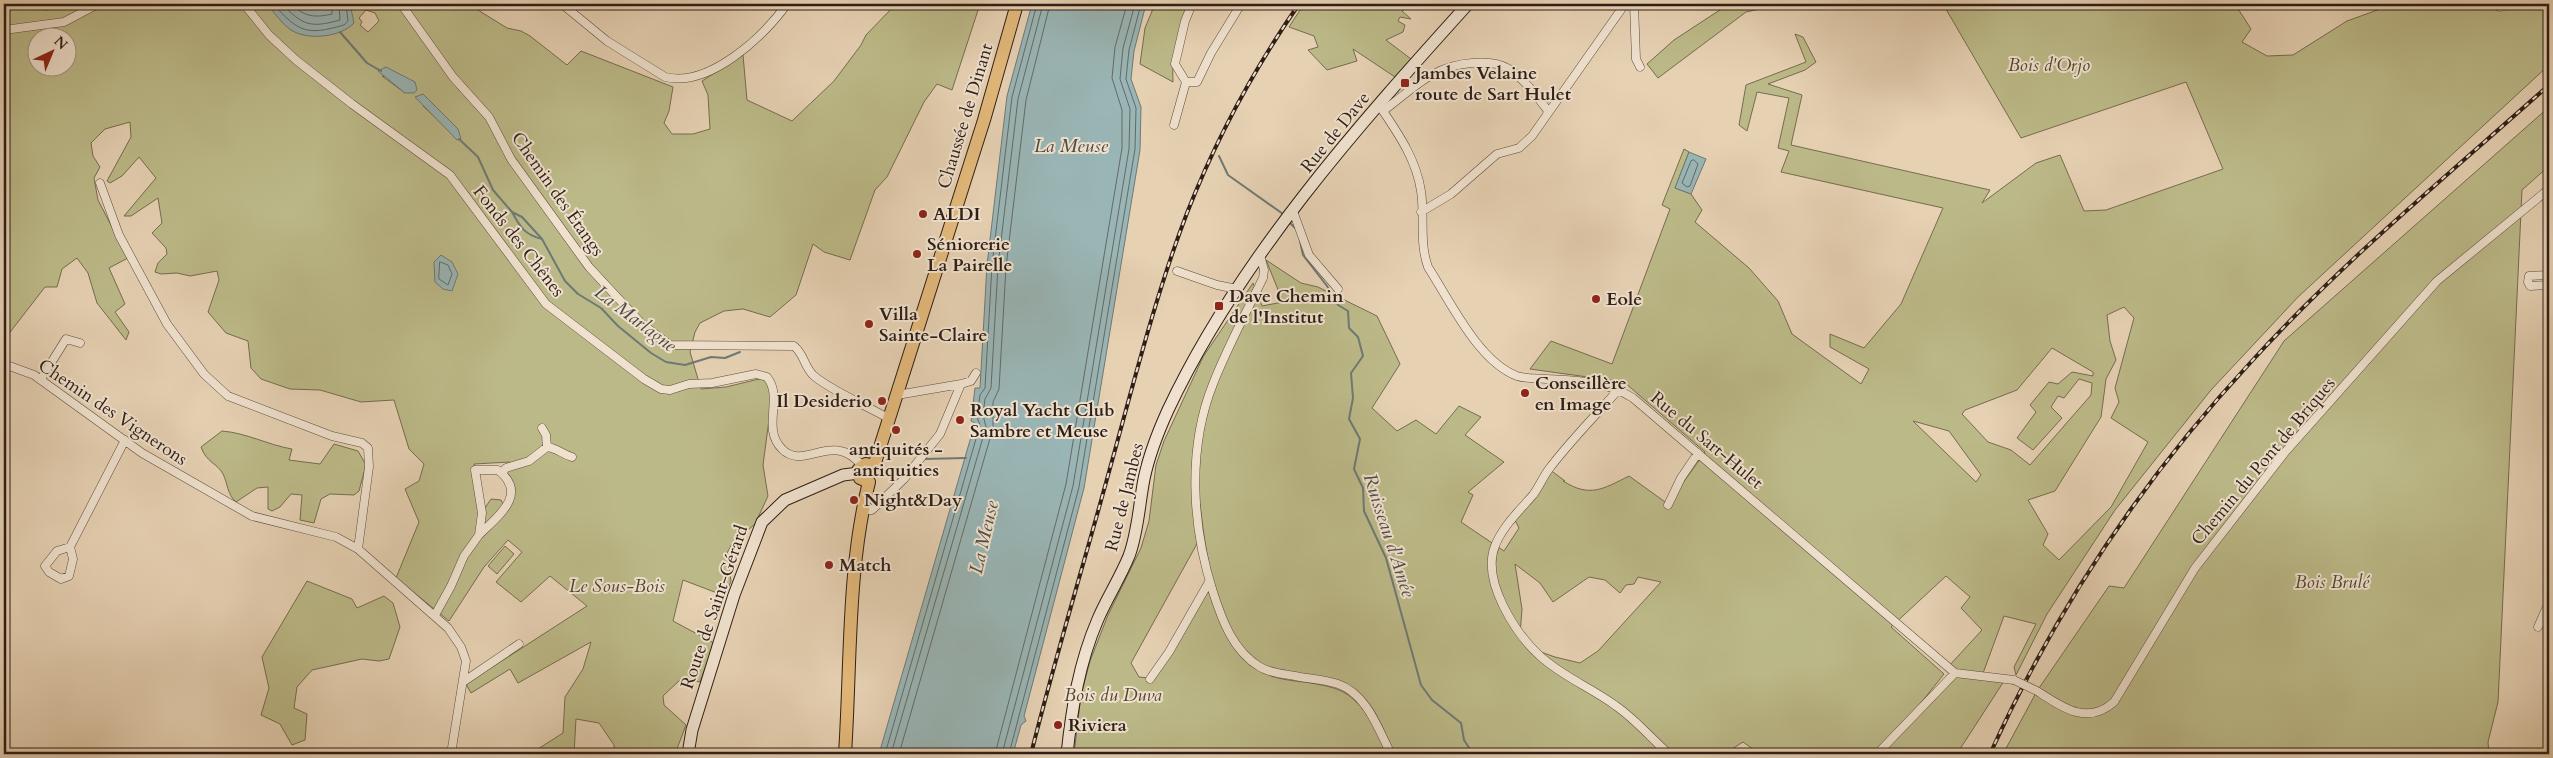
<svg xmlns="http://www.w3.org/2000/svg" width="2553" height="758" font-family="Cardo,serif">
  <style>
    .green { fill: #bcb988; stroke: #756c4f; fill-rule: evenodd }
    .water { fill: #99b5b5; stroke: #6e7975 }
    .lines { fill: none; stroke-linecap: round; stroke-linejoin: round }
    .shore { stroke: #646a66; stroke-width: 1 }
    .stream { stroke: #6e7975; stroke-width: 2 }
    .minor-casing { stroke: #5c4b3d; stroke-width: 9 }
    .secondary-casing { stroke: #2e1e16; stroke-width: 13 }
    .primary-casing { stroke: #2e1e16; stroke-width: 14 }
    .minor { stroke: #efe1ce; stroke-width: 8 }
    .secondary { stroke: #efe1ce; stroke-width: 11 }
    .primary { stroke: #e3b87a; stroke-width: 12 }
    .rail-casing { stroke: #2e1e16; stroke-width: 4 }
    .rail { stroke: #efe1ce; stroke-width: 2; stroke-dasharray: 5.5; stroke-linecap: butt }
    .minor-bridge-casing { stroke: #5c4b3d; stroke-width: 9; stroke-linecap: butt }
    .minor-bridge { stroke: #efe1ce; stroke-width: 8 }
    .poi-dot { fill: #8f2418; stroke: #efe1ce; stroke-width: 2 }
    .labels { text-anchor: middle; stroke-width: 4; stroke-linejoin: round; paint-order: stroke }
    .park-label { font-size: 18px; font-style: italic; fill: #524532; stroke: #efe1ce }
    .poi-label { font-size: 18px; font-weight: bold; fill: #2e1e16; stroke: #efe1ce; text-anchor: start }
    .street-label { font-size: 18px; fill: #2e1e16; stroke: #efe1ce }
    .water-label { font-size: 19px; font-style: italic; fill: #4e4b46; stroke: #efe1ce }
  </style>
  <rect width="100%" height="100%" fill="#e6d1b3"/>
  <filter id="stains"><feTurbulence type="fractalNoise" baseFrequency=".004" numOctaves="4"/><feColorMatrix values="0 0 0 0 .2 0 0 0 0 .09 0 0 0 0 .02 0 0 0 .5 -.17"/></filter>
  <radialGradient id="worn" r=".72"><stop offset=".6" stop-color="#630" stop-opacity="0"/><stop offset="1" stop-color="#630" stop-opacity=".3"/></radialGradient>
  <!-- green -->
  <path class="green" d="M53,4H267L291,30L350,4H473V7L507,28L521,31L530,36L567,65L581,51L673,87L669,111L664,123L672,134H693L710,129L708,95L702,81L743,55L747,100L792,121L834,81L861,45L866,35L896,4H980L952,90L937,84L924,102L887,177L875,190L850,260L824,252L813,244L796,295L770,317L743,309L724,311L700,323L695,332L690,352L701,389L726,387L759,379L765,380L770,388L772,397L763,465L768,496L755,524L732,544L727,553L731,581L725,596L683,580L673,621L714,643L700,682L682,678L663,696L664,705L686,725L675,754H614V745L599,723L576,719L574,754H563L561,748L550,754H530L563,733L565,697L583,669L591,642L518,683L510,669L471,693L466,684L587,606L550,576L521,602L496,582L522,552L508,540L484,567L449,621L396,578L419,522L405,489L419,481L424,464L409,449L394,400L361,402L320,390L290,389L261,379L251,368L248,341L226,333L208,312L219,280L217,271L190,276L177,273L161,274L155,272L158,263L167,254L166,248L152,233L162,223L158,198L131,216H124L156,178L139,157L122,176L110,183L107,181L131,137L130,122L105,129L91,143L93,156L100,167L94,178L98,200L128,258L109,268L125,304L115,312L129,332L126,340L97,303L88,273L77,258L62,269L57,287H45L4,340V5L47,10ZM366,10L375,13L379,21L368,32L360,25L362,22L359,18ZM38,38H68V68H38ZM382,76L415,82L405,93ZM433,105L458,129H448L423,106ZM510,462L502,473L511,495L505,508L501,500L491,499L482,512L474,464Z
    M1155,4H1190C1179,29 1171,55 1173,82L1140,64L1145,28Z
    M1304,4H1413L1402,11L1411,19L1400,17L1398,21L1405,25L1403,32L1386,40L1411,59L1395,77L1353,49L1357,61L1327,70L1308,50L1318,47L1314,36L1289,27Z
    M1729,4H1783L1746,12L1658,78L1647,64L1674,40Z
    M1943,4H2235L2251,29L2242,42L2267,56L2293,55L2347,21L2394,4H2549V65L2298,297L2211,390L2115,510L2047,614L2016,675L2014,667L2036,624L2004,616L1982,676L2006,678L1960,749L1963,754H1877L1955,673L1948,667L1982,630L1961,608L1970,597L1946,576L1891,627L1944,674L1912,714L1871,754H1760L1743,742L1724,754H1395C1385,735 1375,702 1355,690C1349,687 1340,686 1333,684C1314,679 1293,676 1274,670C1217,650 1206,554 1200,504L1198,542L1131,663L1139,677L1149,678L1206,591H1209C1220,623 1232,660 1266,674C1279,680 1297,681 1311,683C1327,686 1341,688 1353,699C1370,713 1378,736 1387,754H1074L1081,695L1090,661L1108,615L1141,548L1149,521L1156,465L1164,441L1203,357L1253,283L1262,306L1283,302L1266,260L1301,283L1318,287L1377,316L1400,364L1372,408L1397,431L1416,420L1436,434L1459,406L1481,417L1465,435L1504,462L1468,492L1473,495L1461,522L1504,551L1519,528L1514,518L1549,469L1565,481H1563C1590,498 1603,489 1629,476L1668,504L1705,452L1624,382L1530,369L1551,341L1612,364L1670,209L1662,205L1684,149L1689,152L1675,188L1691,194L1702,210L1695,222L1749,268L1778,301L1792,334L1861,384L1869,369L1830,347V334L1864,348L1901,304L1943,208L1781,172L1789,151L1778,148L1789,98L1757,92L1747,131L1739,125L1746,85L1806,62L1795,34L1803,37L1816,62L1805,70L1768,84L1802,95L1791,145L1990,190L1982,203L2036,163L2060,155L2084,211L2106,210L2223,169L2186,82L2021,138ZM2124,307L2134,318L2115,388L2119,402L2111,418L2148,442L2111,507L2059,560L2043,545L2048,534L2028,500L2055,491L2101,417L2106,379L2116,360L2110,341L2107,315ZM2052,348L2093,372V376L2072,372L2058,384L2049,382L2030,405L2036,412L2017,438L2033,450L2062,418L2051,407L2058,396L2064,398L2079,379L2092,383L2091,395L2030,465L2011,450L1988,442L1962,414L1965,410L2017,390ZM1913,421L1949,431L1981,475L1976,482ZM1515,564L1540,583L1553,602L1589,577L1605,580L1620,593L1626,585L1634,584L1638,577L1661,582L1598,651L1580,663L1555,657L1530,648L1520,635L1522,609Z
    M2549,107V166L2522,190L2498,702L2488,742L2489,754H2003L2037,691L2109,586L2124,588L2284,341Z
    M222,431C247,433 268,445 292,449L289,460L320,464L334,444L358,451L366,465L359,491L354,495L330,494L321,499L314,523L300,520L302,495L291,494L280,507L272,511L268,509V487L257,488L236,502C227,494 228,484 223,474C218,464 206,462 201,447Z
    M505,546L514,554L497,574L488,566Z
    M307,581L352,599L357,608L384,596L393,603L400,627L389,659L379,661L362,659L312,670L297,687L294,708L307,714L305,740L292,745L280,724L261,715L269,688L262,657Z"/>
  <!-- water -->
  <path class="water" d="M4,4H53L47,10Z
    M267,4H350L354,23C341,37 308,41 291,30C282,24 274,12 267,4Z
    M1032,4H1146L1134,51L1131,79L1141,107L1140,150L1084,488L1024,716L1026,721L1021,725L1013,754H879L975,423L971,421L975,388H980L987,265L1007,96Z
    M386,67L415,82L417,90L414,93H405L378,71Z
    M423,94L458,129L461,139L457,140L415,97Z
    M1689,152L1706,159L1691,194L1675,188Z
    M441,255L452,262L458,274L452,291L443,289L435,282L434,262Z"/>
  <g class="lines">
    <!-- shore -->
    <path class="shore" d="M273,4C299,32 306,36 344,25L348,21L346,4
      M282,4C303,26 311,28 340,20L339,4
      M292,4C304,17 315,18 332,14V4
      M1694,160L1698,164L1690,186L1687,187L1682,183L1691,161Z
      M440,262L448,265L452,274L448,285L439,279Z
      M885,754L980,425L977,417L980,395L985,388L992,265L1012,97L1037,4
      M891,754L986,427L983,415L985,399L991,388L998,266L1018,99L1043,4
      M899,754L993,428V402L999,389L1006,267L1026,100L1050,4
      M995,754L1066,484L1122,148V110L1112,78L1115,47L1127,4
      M1002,754L1073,486L1129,149L1130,109L1120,79L1123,48L1135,4
      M1009,754L1079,487L1135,149L1136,108L1126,79L1129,50L1141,4"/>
    <!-- stream -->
    <path class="stream" d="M340,32L367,63L381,71
      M459,139L478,157L493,190L512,212L522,217L542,239L565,281L578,294L601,308L618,326L651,353L666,362L685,365L711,357L725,358L740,352
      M1219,156L1228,175L1283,214
      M512,212C520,227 525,235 542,239
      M1289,222L1296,229
      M1300,241L1303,255L1327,286L1338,305L1348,311L1349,328L1358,337L1363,356L1351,373L1353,398L1349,419L1360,439L1354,469L1363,488L1364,511L1386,558L1421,685L1432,700L1461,723L1464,740L1473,754
      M923,459L966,458"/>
    <!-- minor casing -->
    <g class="minor-casing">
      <path id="minor" d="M244,4L269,35L296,60L352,104L450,175L546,304L644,379L661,389L670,390L689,384L712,383L756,374L767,377C784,398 761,428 782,449C804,472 833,429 862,466
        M401,4L453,77L489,117L511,159L589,267L642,324L670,345L794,346C804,354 804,366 813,375C828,389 869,407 888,418
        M562,4L607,41L665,77C709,88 763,37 787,4
        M1634,4L1636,59L1640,67
        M2494,4L2500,7L2512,4
        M4,30L64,22L98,4
        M1186,82H1197L1211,53L1241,4
        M1186,82L1175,64L1185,21L1192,4
        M1379,105C1397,132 1416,158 1421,191C1425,216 1419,242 1428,267C1450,301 1478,361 1517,376C1526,379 1538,378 1548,379C1578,381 1606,381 1633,398L1955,673L2014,680
        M1383,111C1414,88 1432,66 1472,63C1484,62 1499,63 1509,69C1525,80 1537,96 1548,111
        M1174,125L1186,82
        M100,183L119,235L167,324L204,374L228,396L332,436L362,443L368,448L369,467L358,549
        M1293,211L1309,255L1338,289
        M1421,212L1451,194L1497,154L1519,148L1532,136L1625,4
        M1260,255L1264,270L1263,278C1246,313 1227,348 1213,384C1187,449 1192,527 1213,592C1222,620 1233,651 1260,667C1272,674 1287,674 1300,677C1312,679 1326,680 1338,684C1367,694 1378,729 1391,754
        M1177,271L1217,285L1237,289
        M2549,275L2529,276L2528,282L2530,286L2549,285
        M4,364L34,375L142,453L252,516L336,537L358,549L448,628L461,647L466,661L451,754
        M41,379L66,339L80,343
        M1619,389C1596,415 1570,441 1549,469C1543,477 1539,487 1533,495C1520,510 1502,527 1495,546C1481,581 1516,634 1540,656C1563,677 1592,688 1616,706C1635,719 1652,739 1669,754
        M897,395L961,384L971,381L976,373
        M542,428L546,435L547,447
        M502,473L506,468L529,461L547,447C557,448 562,454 572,457
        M1668,505L1681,478L1698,453
        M862,510H872L904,479L940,434L961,384
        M70,547L57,551L45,566L49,572L61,579L69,576L73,559L70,547L125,440
        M435,615L451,586L464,556L479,535L482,513L475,470H498C529,494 498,516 479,535
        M2538,627L2549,602
        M1150,679L1169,652L1209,582
        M463,682L519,644
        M2037,691C2062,707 2087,726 2114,702L2195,568L2286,451L2437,281L2549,189
        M1877,754L1955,673"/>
    </g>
    <!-- secondary casing -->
    <g class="secondary-casing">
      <path id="secondary" d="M688,754L692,730L734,595L762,522L785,500L843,475L859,473
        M1067,754C1072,707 1079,663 1098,619C1107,598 1120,578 1129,556C1138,532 1139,505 1144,479C1149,455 1158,432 1168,410C1239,259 1357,127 1468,4"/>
    </g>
    <!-- primary casing -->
    <g class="primary-casing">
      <path id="primary" d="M874,466L984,120L1017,4
        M869,482L860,478L859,469L866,464L874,466
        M845,754C851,664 847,570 869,482"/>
    </g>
    <!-- minor -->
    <use href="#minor" class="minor"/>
    <!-- secondary -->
    <use href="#secondary" class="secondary"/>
    <!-- primary -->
    <use href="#primary" class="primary"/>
    <!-- rail casing -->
    <g class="rail-casing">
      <path id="rail" d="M1031,754C1054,662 1082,570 1107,479C1132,390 1154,299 1187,213C1216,139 1254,69 1299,4
        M1990,754C2055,611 2144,477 2251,362C2342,262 2448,175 2549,85"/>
    </g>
    <!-- rail -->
    <use href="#rail" class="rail"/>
    <!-- minor-bridge casing -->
    <g class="minor-bridge-casing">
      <path id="minor-bridge" d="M2014,680L2037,691"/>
    </g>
    <!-- minor-bridge -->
    <use href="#minor-bridge" class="minor-bridge"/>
  </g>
  <!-- markers -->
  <g class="poi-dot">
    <rect x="1400" y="78" width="10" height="10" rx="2.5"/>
    <circle cx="923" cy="214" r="5"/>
    <circle cx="917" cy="254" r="5"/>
    <circle cx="1596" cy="299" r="5"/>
    <rect x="1214" y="301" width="10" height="10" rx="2.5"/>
    <circle cx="869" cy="324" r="5"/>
    <circle cx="1525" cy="393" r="5"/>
    <circle cx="882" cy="401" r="5"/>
    <circle cx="960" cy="420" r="5"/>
    <circle cx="896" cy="430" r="5"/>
    <circle cx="854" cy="500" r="5"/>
    <circle cx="829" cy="565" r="5"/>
    <circle cx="1058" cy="725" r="5"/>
  </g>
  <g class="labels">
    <!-- park labels -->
    <g class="park-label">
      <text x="2049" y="71">Bois d'Orjo</text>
      <text x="2332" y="588">Bois Brulé</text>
      <text x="617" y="592">Le Sous-Bois</text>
      <text x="1113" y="701">Bois du Duva</text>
    </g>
    <!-- poi labels -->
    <g class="poi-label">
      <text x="1415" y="79">Jambes Velaine<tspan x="1415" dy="21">route de Sart Hulet</tspan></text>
      <text x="933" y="220">ALDI</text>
      <text x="927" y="250">Séniorerie<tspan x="927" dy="21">La Pairelle</tspan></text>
      <text x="1229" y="302">Dave Chemin<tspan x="1229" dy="21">de l'Institut</tspan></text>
      <text x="1606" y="305">Eole</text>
      <text x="879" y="320">Villa<tspan x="879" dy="21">Sainte-Claire</tspan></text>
      <text x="1535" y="389">Conseillère<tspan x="1535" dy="21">en Image</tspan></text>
      <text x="872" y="407" text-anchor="end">Il Desiderio</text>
      <text x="970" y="416">Royal Yacht Club<tspan x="970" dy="21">Sambre et Meuse</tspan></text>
      <text x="896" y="455" text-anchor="middle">antiquités -<tspan x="896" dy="21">antiquities</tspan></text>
      <text x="864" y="506">Night&amp;Day</text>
      <text x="839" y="571">Match</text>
      <text x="1068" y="731">Riviera</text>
    </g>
    <!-- street labels -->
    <g class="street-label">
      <text transform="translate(965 116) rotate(-73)" y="6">Chaussée de Dinant</text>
      <text transform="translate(1335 132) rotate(-51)" y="6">Rue de Dave</text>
      <text transform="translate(558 194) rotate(55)" y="6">Chemin des Étangs</text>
      <text transform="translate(519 241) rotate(52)" y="6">Fonds des Chênes</text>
      <text transform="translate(113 412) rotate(34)" y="6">Chemin des Vignerons</text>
      <text transform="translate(1707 440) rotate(40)" y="6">Rue du Sart-Hulet</text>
      <text transform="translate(2263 461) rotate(-50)" y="6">Chemin du Pont de Briques</text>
      <text transform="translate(1124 497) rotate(-76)" y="6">Rue de Jambes</text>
      <text transform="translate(714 607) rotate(-71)" y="6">Route de Saint-Gérard</text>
    </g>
    <!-- water labels -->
    <g class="water-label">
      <text x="1071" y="152">La Meuse</text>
      <text transform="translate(636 318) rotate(37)" y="7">La Marlagne</text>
      <text transform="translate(1390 535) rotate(72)" y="7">Ruisseau d'Amée</text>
      <text transform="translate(983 537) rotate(-77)" y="7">La Meuse</text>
    </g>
  </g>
  <!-- margin -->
  <rect width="2553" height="758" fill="none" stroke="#e6d1b3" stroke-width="20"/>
  <rect x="5" y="5" width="2543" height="748" fill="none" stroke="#2e1e16" stroke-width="2.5"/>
  <rect x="10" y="10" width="2533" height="738" fill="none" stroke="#2e1e16"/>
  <!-- north arrow -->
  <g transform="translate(52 52) rotate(44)"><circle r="24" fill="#efe1ce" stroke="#a29384"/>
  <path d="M0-4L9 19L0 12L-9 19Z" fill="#8f2418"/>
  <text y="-8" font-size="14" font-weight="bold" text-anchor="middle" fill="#2e1e16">N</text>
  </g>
  <rect width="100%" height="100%" filter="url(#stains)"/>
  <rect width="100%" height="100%" fill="url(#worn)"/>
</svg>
